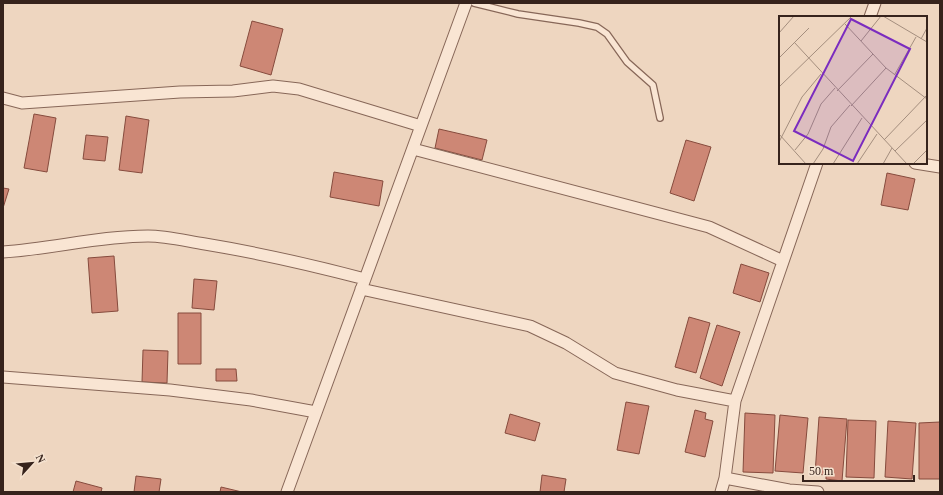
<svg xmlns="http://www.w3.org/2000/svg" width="943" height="495" font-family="Georgia,serif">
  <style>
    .building { fill: #cd8775; stroke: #864b3d }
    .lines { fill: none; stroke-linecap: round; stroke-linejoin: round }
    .lane-casing { stroke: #876758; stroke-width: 8 }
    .street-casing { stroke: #876758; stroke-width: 13 }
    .lane { stroke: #f9e5d3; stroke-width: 5.5 }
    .street { stroke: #f9e5d3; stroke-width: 11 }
    .inset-road { fill: none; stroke: #a48e7e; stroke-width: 1 }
    .view { fill: #7b2cbf; fill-opacity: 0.15; stroke: #7b2cbf; stroke-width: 2 }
    .inset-edge { fill: none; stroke: #36231c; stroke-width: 2 }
  </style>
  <rect width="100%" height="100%" fill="#eed6c0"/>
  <!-- building -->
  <path class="building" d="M252,21L283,29L271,75L240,66Z
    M34,114L56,118L47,172L24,168Z
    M126,116L149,120L142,173L119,170Z
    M439,129L487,140L482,160L435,148Z
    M86,135L108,137L105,161L83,159Z
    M686,140L711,147L694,201L670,193Z
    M334,172L383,181L379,206L330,197Z
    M887,173L915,179L908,210L881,205Z
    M3,188L9,189L3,208Z
    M114,256L118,311L92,313L88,258Z
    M741,264L769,273L760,302L733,293Z
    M194,279L217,281L214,310L192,308Z
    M178,313H201V364H178Z
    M689,317L710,323L696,373L675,367Z
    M717,325L740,332L722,386L700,378Z
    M143,350L168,351L167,383L142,382Z
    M216,369H236L237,381H216Z
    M626,402L649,406L639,454L617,450Z
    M695,410L706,413L705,419L713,421L705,457L685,452Z
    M745,413L775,415L773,473L743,472Z
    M510,414L540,423L535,441L505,433Z
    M780,415L808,418L803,473L775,471Z
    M819,417L847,419L842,481L826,479V475L815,474Z
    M848,420L876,421L874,478L846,477Z
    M888,421L916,423L912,479L885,477Z
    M940,422V479H919V423Z
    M542,475L566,479L564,492H540Z
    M136,476L161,479L159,492H134Z
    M76,481L102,488L101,492H73Z
    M221,487L242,492H220Z"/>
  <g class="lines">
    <!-- lane casing -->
    <g class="lane-casing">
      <path id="lane" d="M474,3L518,14L579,23L597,27L607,34L627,62L653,85L660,118"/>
    </g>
    <!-- street casing -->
    <g class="street-casing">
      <path id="street" d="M870,17L875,3
        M3,98L22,103L180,92L233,91L273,86L299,89L421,126
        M413,149L709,227L783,261
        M915,163L940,167
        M3,252C52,249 99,236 148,236C166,236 186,241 205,244C259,253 312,265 365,279
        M361,289L530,326L566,343L615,373L677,390L735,401
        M3,377L170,390L251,400L316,412
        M725,478L789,490L818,492
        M287,492L466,3
        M721,492L725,478L735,401L817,163"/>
    </g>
    <!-- lane -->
    <use href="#lane" class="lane"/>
    <!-- street -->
    <use href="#street" class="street"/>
  </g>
  <!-- overview -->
  <g transform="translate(779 16)">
    <rect width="148" height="148" fill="#eed6c0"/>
    <path class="inset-road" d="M104,0L148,26M66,8L107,52L148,83M0,17L15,0M142,23L148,12M82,25L102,0M15,26L128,148M0,42L30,12M116,58L137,21M0,71L73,0M58,75L94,38M72,90L107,52M0,118L27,148M105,124L148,79M0,126L23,81L42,58M16,134L29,118L42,88L56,72M116,135L148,104M34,148L44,133L52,111L71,89M54,148L83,102M78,148L98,118M104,148L113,132M134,148L148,134"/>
    <path class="view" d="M72,3L131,33L74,145L15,115Z"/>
    <rect width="148" height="148" class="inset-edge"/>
  </g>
  <!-- border -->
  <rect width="943" height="495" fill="none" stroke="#36231c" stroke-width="8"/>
  <!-- north arrow -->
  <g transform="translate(32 463) rotate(63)" stroke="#f5e2cf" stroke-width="3" paint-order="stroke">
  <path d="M0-3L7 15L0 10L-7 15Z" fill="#36231c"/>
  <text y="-6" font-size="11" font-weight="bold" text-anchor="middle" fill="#36231c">N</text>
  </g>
  <!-- scale -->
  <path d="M803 475v6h111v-6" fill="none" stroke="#36231c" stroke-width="2"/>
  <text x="809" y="475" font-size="12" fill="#36231c" stroke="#f5e2cf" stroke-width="3" paint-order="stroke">50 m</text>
</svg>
